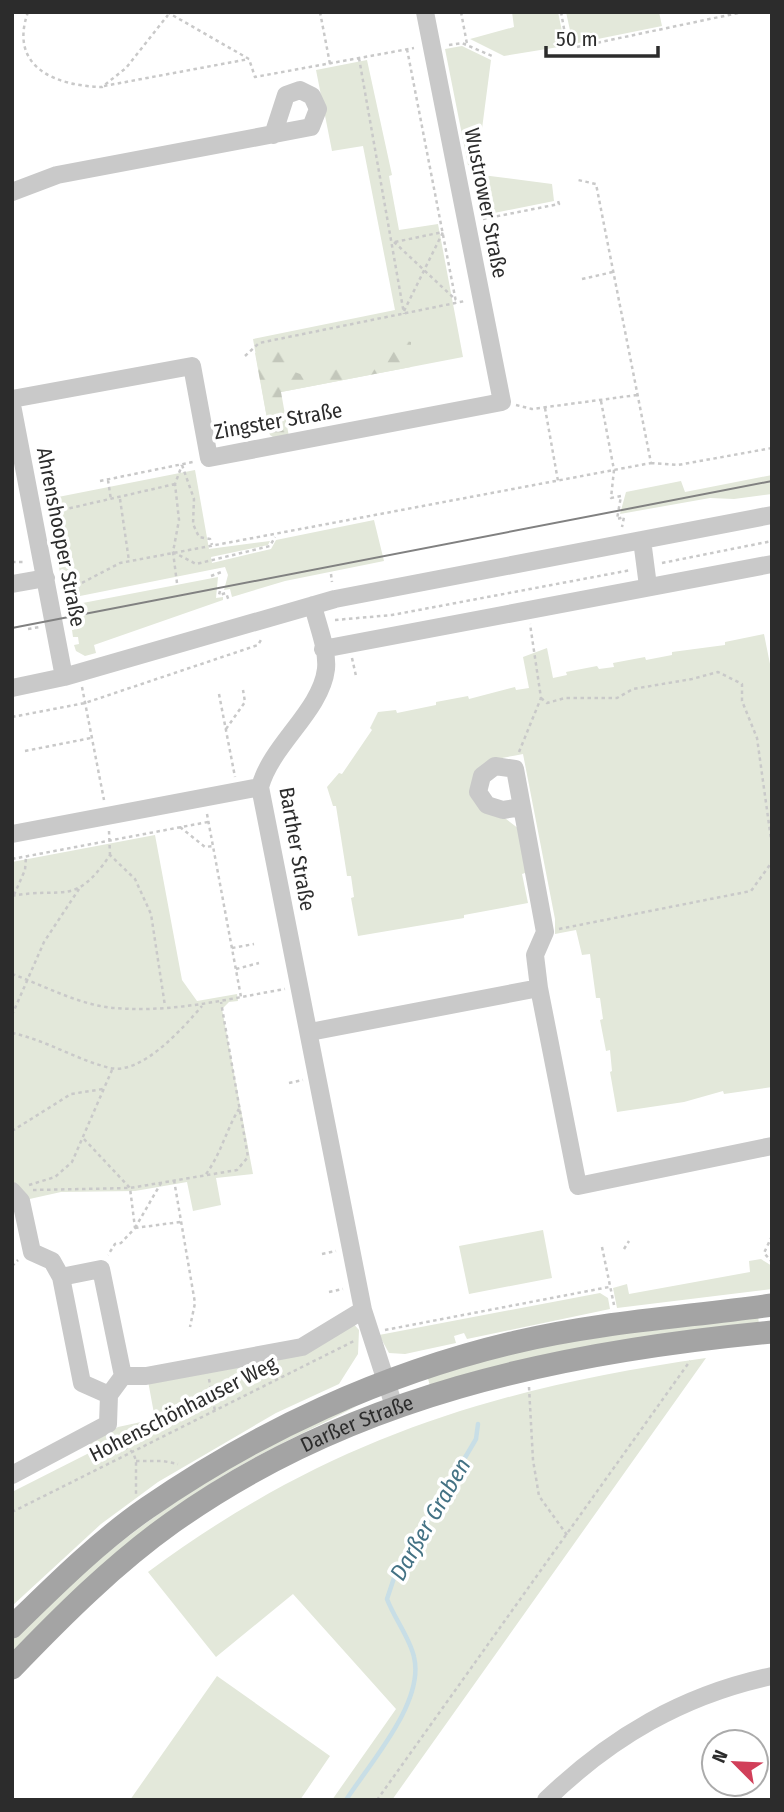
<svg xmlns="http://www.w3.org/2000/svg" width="784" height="1812" font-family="'Fira Sans Condensed',sans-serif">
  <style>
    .green { fill: #e3e8da }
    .forest { fill: url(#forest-firs) }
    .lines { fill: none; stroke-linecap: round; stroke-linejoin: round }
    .stream { stroke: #c8dee6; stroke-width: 4.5 }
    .path { stroke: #c9c9c9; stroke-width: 2.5; stroke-dasharray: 3.5 3.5; stroke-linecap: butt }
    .minor { stroke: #c9c9c9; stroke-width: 18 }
    .major { stroke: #a4a4a4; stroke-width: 23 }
    .tram { stroke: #818181; stroke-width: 2 }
    .labels { text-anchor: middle; stroke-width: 7; stroke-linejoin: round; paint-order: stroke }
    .street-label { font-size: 21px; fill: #2c2c2c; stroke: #fff }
    .water-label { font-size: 23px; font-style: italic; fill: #437284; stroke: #fff }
  </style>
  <defs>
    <pattern id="forest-firs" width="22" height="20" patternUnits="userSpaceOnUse" patternTransform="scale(1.75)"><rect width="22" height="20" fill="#e3e8da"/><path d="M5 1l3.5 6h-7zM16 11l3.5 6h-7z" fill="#c3c7bb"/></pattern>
  </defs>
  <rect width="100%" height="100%" fill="#fff"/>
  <!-- green -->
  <path class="green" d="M512,12H558L565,46L504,56L470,39L514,27Z
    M566,12H659L662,26L573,44Z
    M462,46L491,60L477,167L468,165L445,49Z
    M367,60L392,175L389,176L399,230L438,224L463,357L281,392L270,435L253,339L395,310L363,146L332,151L316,70Z
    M482,175L552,184L554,201L479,216Z
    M195,470L209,549L270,541L268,545L211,557L212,563L271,549L276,540L374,520L384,561L285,581L232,597L230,589L224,590L228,575L225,567L65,599L41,473L52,471L58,497Z
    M772,475V494L734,499L710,498L620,514L626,492L681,481L685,492Z
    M218,577L216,598L223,597V600L94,645L96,653L85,656L76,651L74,645L79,644L78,637H73L72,630L81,627L78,619L70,620L67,606Z
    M764,634L772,674V1087L724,1094L723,1091L684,1102L617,1112L610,1072L612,1071L610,1050L606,1051L600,1020L603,1019L600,998H596L590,954L582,955L576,930L555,934V919L523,754C498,759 470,760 471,792L519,829L528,872L522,874L528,903L464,915V918L358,936L351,898L354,897L351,876H347L336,806H333L327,787L339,773L342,774L372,730L370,728L378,712L396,710L397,713L436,705V702L468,696L469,699L515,687L516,690L529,688L523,657L547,648L553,678L567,675L566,672L597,666L599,669L614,667L613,663L645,657L646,660L672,655V652L725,645V642Z
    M155,835L182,980L197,1001L237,994L238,1001L229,1002L222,1009L253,1174L216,1178L221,1205L193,1211L187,1182L135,1191L61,1192L25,1200L12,1188V862Z
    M543,1230L552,1278L469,1294L459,1246Z
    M761,1259L772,1266V1289L617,1308L613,1288L627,1284L629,1294L750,1272L749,1261Z
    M600,1293L608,1298L610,1309L467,1339L464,1333L454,1336L456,1343L405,1354L389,1353L379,1335Z
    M758,1315L759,1325L430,1386L427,1375L550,1343Z
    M352,1322L359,1330L358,1354L339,1384L276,1413L158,1482L101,1524L12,1606V1492L93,1451L89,1442L118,1427L155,1419L148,1381L292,1355Z
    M706,1358L392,1800H332L396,1709L293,1594L216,1657L148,1572C323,1442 492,1388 706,1358Z
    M357,1406C297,1437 237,1462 183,1503L12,1656V1640C90,1560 180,1492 278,1438C303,1424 331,1416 357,1406Z
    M217,1676L330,1756L300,1800H130Z"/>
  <!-- forest -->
  <path class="forest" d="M402,340L411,342V367L281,392L289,437L276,439L270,435L255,353L302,345L306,350L300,357L287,363L289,370L303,375L385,361L391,346Z"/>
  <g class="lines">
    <!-- stream -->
    <path class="stream" d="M346,1800C370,1763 425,1702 414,1657C410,1638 394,1618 387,1599L394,1578L476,1439L478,1424"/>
    <!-- path -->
    <path class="path" d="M28,12C8,68 57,86 102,87L126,68L168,15
      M167,12L249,59L255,77L414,48
      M320,12L330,64
      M461,12L467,44
      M561,12L567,45
      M449,45L462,43L492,56
      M577,47L743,12
      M407,49L456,302
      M359,58L404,314
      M104,86L249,59
      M483,219L559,204L558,201
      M394,242L456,300
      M395,242L443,232
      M582,279L613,272
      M404,311L443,232
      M245,356L259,343L465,301
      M601,401L614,470L611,498L621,496L617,519L624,517L622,527
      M516,405L532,409L637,395
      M545,408L558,481
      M651,463L678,465L772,448
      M182,465L194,499L193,524L199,537L210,539L212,545
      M108,480L111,500
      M100,481L193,462
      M120,499L129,561
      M49,513L175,484
      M173,552L196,564L270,546L275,537
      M12,562H26
      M662,563L772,541
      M331,574L332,582
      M211,576L224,571
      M177,583L173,552L179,520L175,484L182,465
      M62,588L74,587L120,563L651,463L596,184L578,180
      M220,591L219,595L226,593L229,601
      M66,603L76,601L78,585
      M335,620L392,615L631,570
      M28,629L40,627
      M352,658L356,676
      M82,687L104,800
      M219,694L235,777
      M541,698L547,703L565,698H617L633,689L692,679L718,672L742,684V701L757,738L772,846
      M12,717L85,703L258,645L262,638
      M226,729L245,702L243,690
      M25,751L91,738
      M519,752L541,698L530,624
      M207,814L241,997
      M180,827L205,847L213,846
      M109,831L110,855
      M12,859L208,822
      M14,895L25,870L26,857
      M12,896C64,886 74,908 110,855L135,879L151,914L165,1006
      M559,929L751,891L772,862
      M232,948L254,944
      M236,969L259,963
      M12,974C45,986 79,1005 114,1008C174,1013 227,999 285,989
      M12,1015L44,942L79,889
      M12,1033C46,1040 77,1060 110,1068C142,1075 183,1028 202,1006
      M289,1083L303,1080
      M12,1131L71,1094L103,1089
      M84,1139L130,1188L135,1228L121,1243L115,1244L108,1255
      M206,1174C221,1154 226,1130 239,1109
      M174,1180L195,1303L190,1327
      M29,1185L55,1177L72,1162L112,1070
      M33,1190L130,1188L237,1170L248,1157L221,1002
      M135,1228L161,1183
      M135,1228L180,1222
      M772,1236L764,1253L772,1262
      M602,1247L614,1305
      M624,1249L629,1241
      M322,1254L336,1251
      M12,1266L18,1260
      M329,1292L343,1289
      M385,1330L609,1287
      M209,1379L215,1411
      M529,1387L533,1460L539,1496L567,1535
      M123,1432L127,1449L133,1452L136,1461V1494
      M136,1461H163L178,1464
      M12,1512L356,1340
      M377,1800L690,1361"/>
    <!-- minor -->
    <path class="minor" d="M12,192L57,175L311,127L318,109L312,96L300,90L286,95L273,135
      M12,399L192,366L209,458L502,402L425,12
      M12,405L64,677
      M642,540L648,586
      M12,584L46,578
      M313,605C317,624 328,649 326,669C321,711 271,745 260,787L363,1310L394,1406
      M323,649L772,564
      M12,688L64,677L335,599L772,515
      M522,807L503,810L487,805L478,792L482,776L495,766L515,769L545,932L535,955L539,988L578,1186L772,1146
      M12,834L260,787
      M310,1032L539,988
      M12,1191L21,1201L32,1252L52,1261L61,1277
      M123,1376H146L302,1347L363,1310
      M12,1475L108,1424L109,1395L123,1376L101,1269L61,1277L82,1383L109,1395
      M546,1800C611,1737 683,1695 772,1676"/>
    <!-- major -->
    <g class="major">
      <path d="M12,1627C55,1585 98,1542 147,1508C258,1431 384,1373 516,1342C600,1322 686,1317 772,1305"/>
      <path id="s1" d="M12,1668C62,1616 114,1564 173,1522C350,1396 559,1352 772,1332"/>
    </g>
    <!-- tram -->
    <path class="tram" d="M12,628L772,481"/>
  </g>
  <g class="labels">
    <!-- street labels -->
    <g class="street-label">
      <text transform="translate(486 203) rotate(79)" y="7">Wustrower Straße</text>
      <text transform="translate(278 421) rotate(-10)" y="7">Zingster Straße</text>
      <text transform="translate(61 537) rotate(79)" y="7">Ahrenshooper Straße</text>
      <text transform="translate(297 849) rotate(80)" y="7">Barther Straße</text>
      <text transform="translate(183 1409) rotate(-27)" y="7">Hohenschönhauser Weg</text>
      <text dy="7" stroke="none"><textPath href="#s1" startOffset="427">Darßer Straße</textPath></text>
    </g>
    <!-- water labels -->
    <g class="water-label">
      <text transform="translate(430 1519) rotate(-60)" y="8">Darßer Graben</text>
    </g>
  </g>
  <!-- border -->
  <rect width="784" height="1812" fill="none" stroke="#2c2c2c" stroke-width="28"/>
  <!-- north arrow -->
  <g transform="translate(735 1763) rotate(294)"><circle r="33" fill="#ffffff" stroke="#ababab" stroke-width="2"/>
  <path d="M0-5L12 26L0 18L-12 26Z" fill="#d13f59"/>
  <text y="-10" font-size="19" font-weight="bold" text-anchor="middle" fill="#2c2c2c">N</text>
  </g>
  <!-- scale -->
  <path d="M546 46v10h112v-10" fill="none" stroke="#2c2c2c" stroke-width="3.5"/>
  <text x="556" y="46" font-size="21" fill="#2c2c2c" stroke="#ffffff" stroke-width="5" paint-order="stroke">50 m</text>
</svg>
